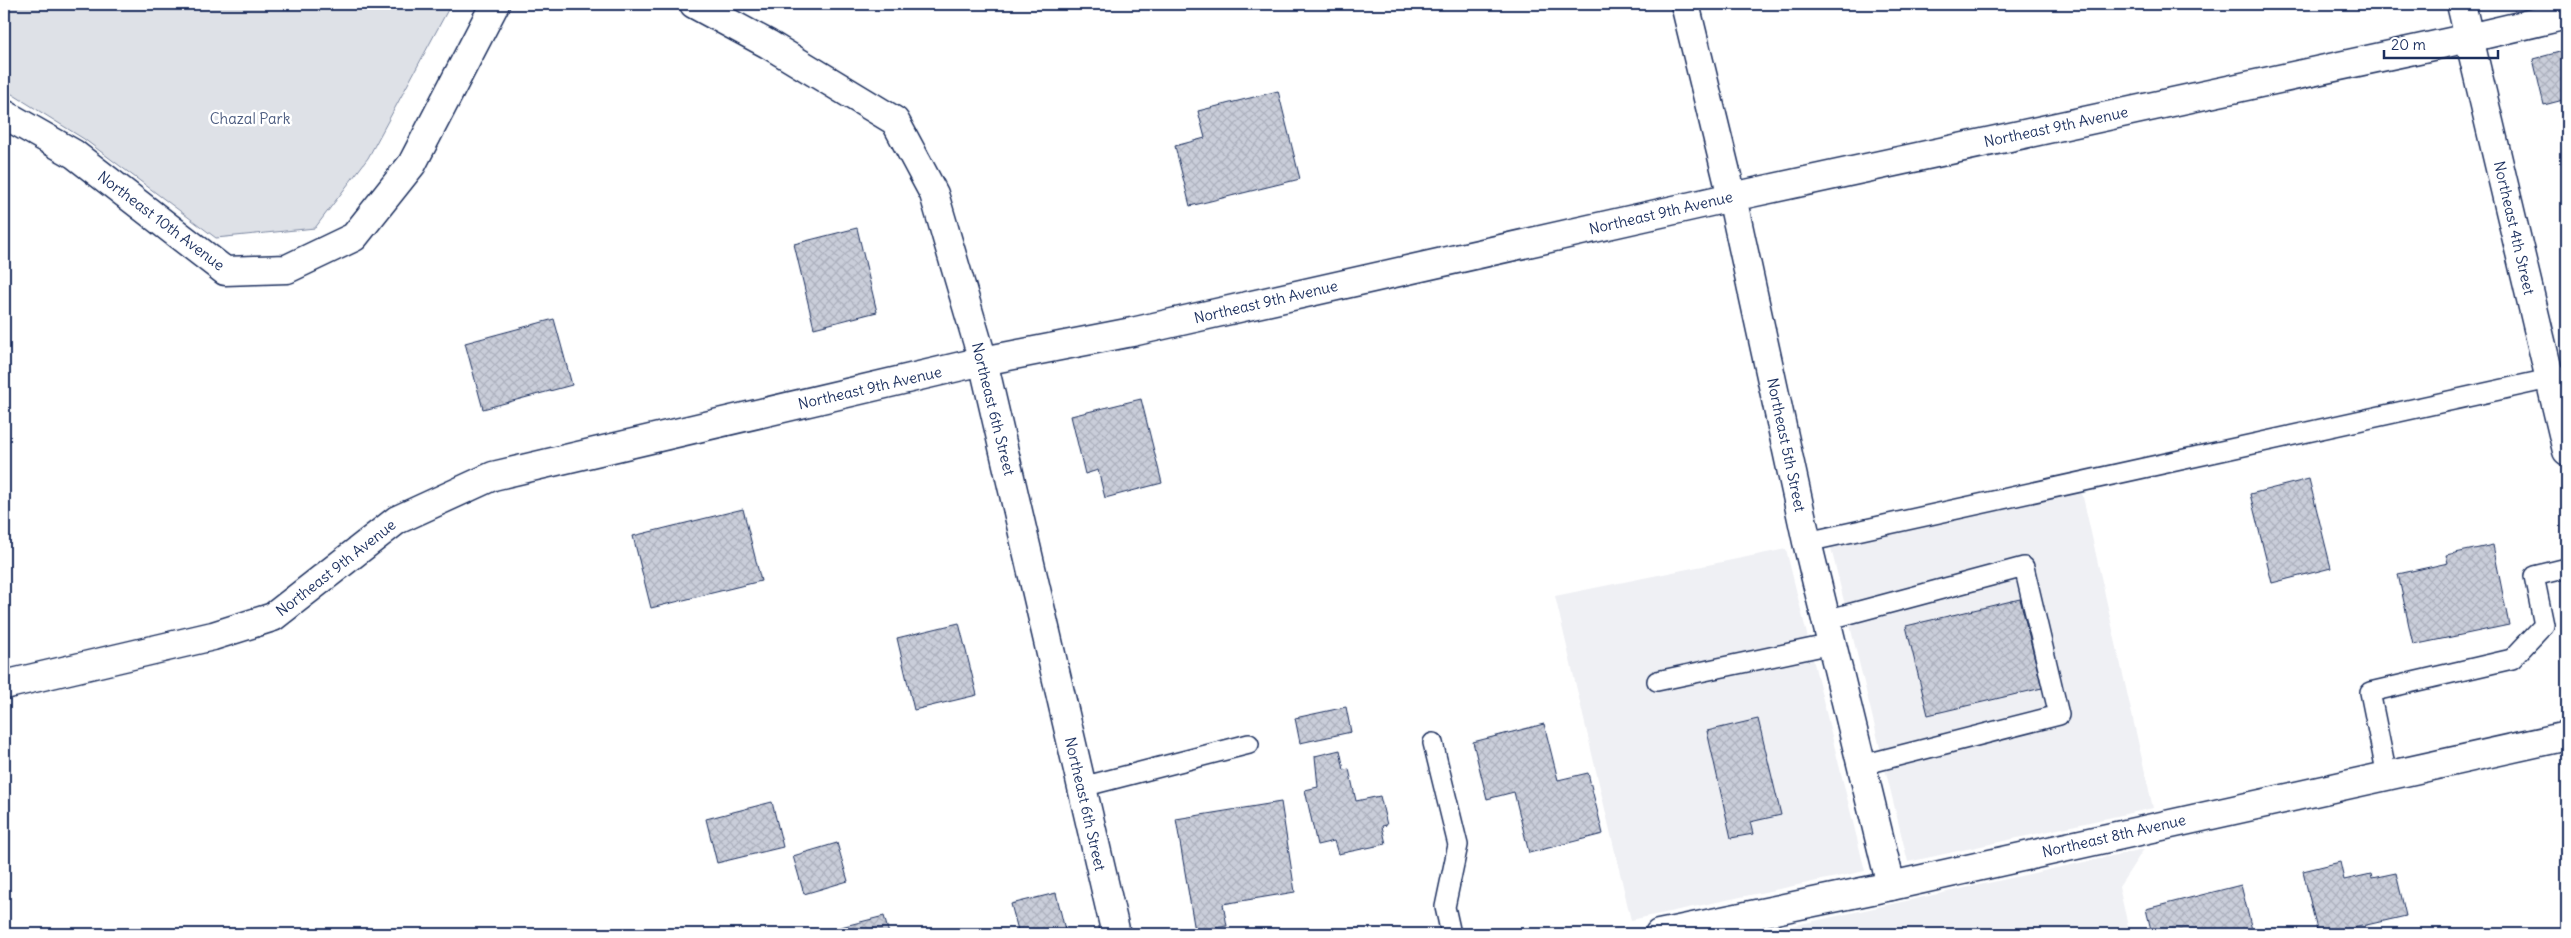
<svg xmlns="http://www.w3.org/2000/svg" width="2571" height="938" font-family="Delius,sans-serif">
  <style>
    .built { fill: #eff0f4 }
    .park { fill: #dee1e7; stroke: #7c88a2 }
    .building { fill: url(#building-cross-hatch); stroke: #1b2f5e }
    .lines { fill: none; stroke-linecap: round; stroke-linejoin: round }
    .service-casing { stroke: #1b2f5e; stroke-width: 22 }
    .minor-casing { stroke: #1b2f5e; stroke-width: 31 }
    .secondary-casing { stroke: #1b2f5e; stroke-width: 31 }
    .service { stroke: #fff; stroke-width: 19 }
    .minor { stroke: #fff; stroke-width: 28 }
    .secondary { stroke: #fff; stroke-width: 28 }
    .labels { text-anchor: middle; stroke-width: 5; stroke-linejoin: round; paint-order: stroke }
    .park-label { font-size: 15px; fill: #4c5c80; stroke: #fff }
    .street-label { font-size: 15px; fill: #1b2f5e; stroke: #fff }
  </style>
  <defs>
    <pattern id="building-cross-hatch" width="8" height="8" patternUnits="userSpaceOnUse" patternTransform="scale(1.25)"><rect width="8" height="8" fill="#caceda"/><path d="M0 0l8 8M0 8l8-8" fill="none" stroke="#adb1be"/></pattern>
  </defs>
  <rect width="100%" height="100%" fill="#fff"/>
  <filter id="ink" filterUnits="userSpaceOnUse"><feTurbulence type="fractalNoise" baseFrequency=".02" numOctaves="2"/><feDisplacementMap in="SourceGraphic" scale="10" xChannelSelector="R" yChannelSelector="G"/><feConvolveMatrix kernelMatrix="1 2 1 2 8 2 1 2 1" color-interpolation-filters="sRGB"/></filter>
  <g filter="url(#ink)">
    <!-- built -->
    <path class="built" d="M2081,488L2153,808L1908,862L1829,540Z
      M1786,549L1865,871L1631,920L1555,596Z
      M2144,849L2119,887L2130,934H1755Z"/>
    <!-- park -->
    <path class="park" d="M4,4H451L368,158L315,228L216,238L84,139L4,89Z"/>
    <!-- building -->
    <path class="building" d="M2567,50V99L2544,105L2533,59Z
      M1278,91L1300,179L1190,206L1175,146L1205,138L1198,111Z
      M857,228L877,312L814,328L794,244Z
      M554,319L572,385L483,409L465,343Z
      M1141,399L1162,483L1105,498L1098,470L1085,474L1071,416Z
      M2309,479L2331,568L2272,583L2250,494Z
      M743,509L761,581L651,608L633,536Z
      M2493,545L2509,625L2413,645L2398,574L2448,563L2446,555Z
      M2020,599L2042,688L1928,715L1906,626Z
      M959,623L977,695L914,710L897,638Z
      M1346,707L1351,732L1300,743L1295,718Z
      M1758,719L1781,815L1750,822L1753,834L1731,838L1707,731Z
      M1544,724L1558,780L1588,773L1603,834L1529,853L1514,792L1487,799L1473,742Z
      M1340,750L1344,770L1349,769L1356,801L1380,796L1387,825L1382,826L1386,844L1338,854L1334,841L1317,845L1305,790L1318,787L1315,756Z
      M772,802L783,847L717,863L706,819Z
      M1281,802L1295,892L1223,904L1227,926L1195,931L1176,819Z
      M837,843L848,881L804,894L793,856Z
      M2340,862L2344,880L2371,874L2372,878L2396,873L2406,916L2327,934H2318L2303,871Z
      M2241,885L2253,934H2152L2146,909Z
      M1056,893L1066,934H1019L1011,904Z
      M884,916L889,934H839L837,928Z"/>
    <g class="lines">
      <!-- service casing -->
      <g class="service-casing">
        <path id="service" d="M1807,542L2567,375
          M1826,620L2024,567L2059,715L1862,765
          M1657,681L1832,644
          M1433,743L1458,845L1445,907L1451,934
          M2387,776L2370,692L2512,659L2544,625L2534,576L2567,568
          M1082,787L1249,744"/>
      </g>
      <!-- minor casing -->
      <g class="minor-casing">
        <path id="minor" d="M694,4L768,44L895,121L934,194L983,361L1116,934
          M1685,4L1732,197L1807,542L1891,886
          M2461,4L2567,451
          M4,114L74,154L225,271L287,269L354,237L412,164L495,4
          M4,685L213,636L273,617L397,520L493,476L983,361L1132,332L1732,197L2469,38L2567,15"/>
      </g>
      <!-- secondary casing -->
      <g class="secondary-casing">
        <path id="secondary" d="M1659,934L1891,886L2567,736"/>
      </g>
      <!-- service -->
      <use href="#service" class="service"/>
      <!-- minor -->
      <use href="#minor" class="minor"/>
      <!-- secondary -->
      <use href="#secondary" class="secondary"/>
    </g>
  </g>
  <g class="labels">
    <!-- park labels -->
    <g class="park-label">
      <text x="250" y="124">Chazal Park</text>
    </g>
    <!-- street labels -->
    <g class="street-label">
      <text transform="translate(2056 127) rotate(-12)" y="5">Northeast 9th Avenue</text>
      <text transform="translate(1661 213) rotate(-13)" y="5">Northeast 9th Avenue</text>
      <text transform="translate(161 221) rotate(37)" y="5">Northeast 10th Avenue</text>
      <text transform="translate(2514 228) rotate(77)" y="5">Northeast 4th Street</text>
      <text transform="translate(1266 302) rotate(-13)" y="5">Northeast 9th Avenue</text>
      <text transform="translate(870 388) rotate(-13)" y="5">Northeast 9th Avenue</text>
      <text transform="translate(993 409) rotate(76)" y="5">Northeast 6th Street</text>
      <text transform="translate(1786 445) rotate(78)" y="5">Northeast 5th Street</text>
      <text transform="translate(336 568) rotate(-38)" y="5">Northeast 9th Avenue</text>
      <text transform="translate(1085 804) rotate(77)" y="5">Northeast 6th Street</text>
      <text transform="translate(2114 836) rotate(-13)" y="5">Northeast 8th Avenue</text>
    </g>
  </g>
  <!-- margin -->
  <rect width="2571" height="938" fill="none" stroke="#fff" stroke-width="20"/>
  <rect x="10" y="10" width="2551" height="918" fill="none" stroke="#1b2f5e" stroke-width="2" filter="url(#ink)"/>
  <!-- scale -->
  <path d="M2384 50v8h114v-8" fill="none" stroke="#1b2f5e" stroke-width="2.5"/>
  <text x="2391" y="50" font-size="15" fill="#1b2f5e" stroke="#ffffff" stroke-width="4" paint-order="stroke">20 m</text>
</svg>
